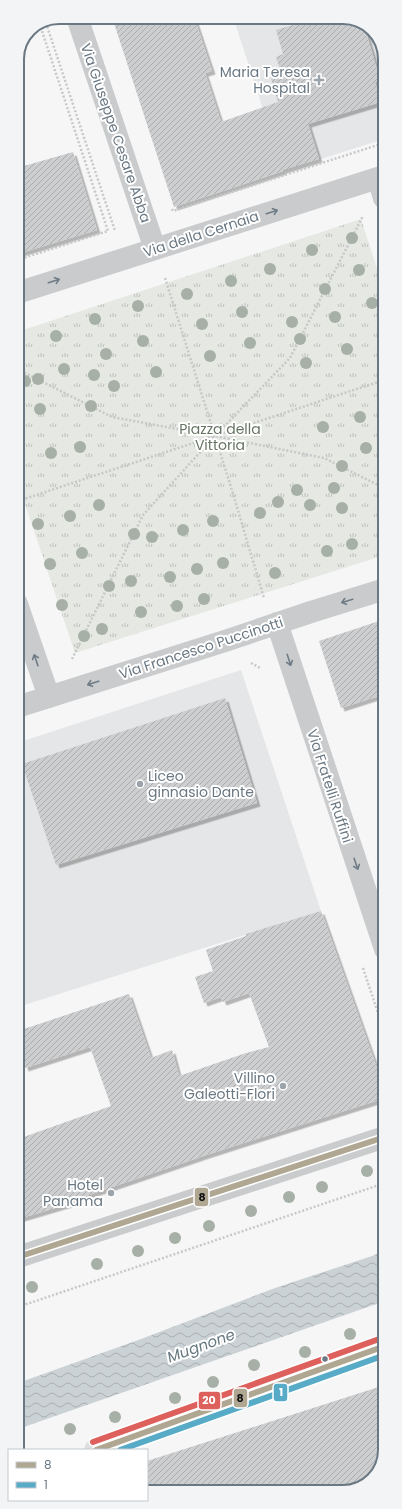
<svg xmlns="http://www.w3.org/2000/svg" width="402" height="1509" font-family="Poppins,sans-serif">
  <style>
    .built { fill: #e5e6e7 }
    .grass { fill: url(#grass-tufts) }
    .water { fill: url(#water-waves) }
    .building { fill: url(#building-hatch); filter: url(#shadow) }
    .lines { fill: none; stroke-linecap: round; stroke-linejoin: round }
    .primary-casing { stroke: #d2d3d4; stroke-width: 23 }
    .path { stroke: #c7c8c9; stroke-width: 2.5; stroke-dasharray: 2 2; stroke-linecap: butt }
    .minor { stroke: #c9cbcc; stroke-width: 22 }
    .primary { stroke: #dedfe0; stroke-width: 22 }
    .bus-1-casing { stroke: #fff; stroke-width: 9 }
    .bus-2-casing { stroke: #fff; stroke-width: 9 }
    .bus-3-casing { stroke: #fff; stroke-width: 9 }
    .bus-1 { stroke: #b0a792; stroke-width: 6 }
    .bus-2 { stroke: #57abc7; stroke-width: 6 }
    .bus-3 { stroke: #de605c; stroke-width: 6 }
    .tree { fill: #a7b0a6 }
    .oneway { stroke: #6f7c87 }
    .poi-dot { fill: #9ba4ab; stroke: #fff; stroke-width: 1.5 }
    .bus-dot { fill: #6a7883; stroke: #fff; stroke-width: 1.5 }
    .labels { text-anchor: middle; stroke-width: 4; stroke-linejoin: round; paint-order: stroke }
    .poi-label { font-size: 14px; fill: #6a7883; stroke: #fff; text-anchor: end }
    .street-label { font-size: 14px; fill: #6a7883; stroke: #fff }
    .park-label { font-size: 14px; fill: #677664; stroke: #fff }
    .water-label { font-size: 15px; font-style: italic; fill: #65787f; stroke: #fff }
    .rim { fill: none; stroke: #6a7883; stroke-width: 2 }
    .line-badge { stroke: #fff; stroke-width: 1.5 }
    .badge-label { font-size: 11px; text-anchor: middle; font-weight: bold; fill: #fff }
    .pale-badge-label { font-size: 11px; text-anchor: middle; font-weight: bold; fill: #111 }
  </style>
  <defs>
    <pattern id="grass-tufts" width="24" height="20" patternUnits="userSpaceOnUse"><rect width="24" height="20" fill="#e5e8e3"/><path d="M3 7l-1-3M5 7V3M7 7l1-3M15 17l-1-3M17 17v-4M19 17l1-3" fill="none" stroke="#bec1bd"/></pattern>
    <pattern id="water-waves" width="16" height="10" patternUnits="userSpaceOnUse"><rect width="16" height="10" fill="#cbd2d5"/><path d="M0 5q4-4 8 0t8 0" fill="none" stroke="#a9afb2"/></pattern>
    <pattern id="building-hatch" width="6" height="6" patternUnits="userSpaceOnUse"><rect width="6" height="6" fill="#cdcecf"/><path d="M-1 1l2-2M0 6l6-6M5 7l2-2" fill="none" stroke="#aaacad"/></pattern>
    <filter id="shadow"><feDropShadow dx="3.5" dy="3.5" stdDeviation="0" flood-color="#0004"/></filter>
  </defs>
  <rect width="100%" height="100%" fill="#f6f6f6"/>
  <!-- built -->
  <path class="built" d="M233,17H348L372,29L384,51V139L283,171Z
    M241,670L321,911L18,1007L17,743Z"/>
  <!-- grass -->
  <path class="grass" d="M361,219L384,290L385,555L75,653L17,480V332Z"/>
  <!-- water -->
  <path class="water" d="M385,1250V1301L18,1429V1383L141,1339L275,1288L372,1256Z"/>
  <!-- building -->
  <path class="building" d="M112,17H194L212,71L205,73L221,122L278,102L270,75L281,72L276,57L283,54L276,30L320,17H348L364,25L380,80L375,82L381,102L308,124L319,159L283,170V171L174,207Z
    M73,152L97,230L17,254V168Z
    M385,619V694L341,708L319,641Z
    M225,698L257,803L56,865L22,764Z
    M321,911L385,1091V1098L206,1155L71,1201L72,1203L18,1219V1139L111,1106L90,1047L25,1068L18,1045V1031L129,994L151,1058L172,1050L179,1076L246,1053L269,1047L249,993L223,1002L221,997L204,1003L195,977L213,971L206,950L246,936V934Z
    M385,1385V1450L375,1476L351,1491L147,1492V1461Z"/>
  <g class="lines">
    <!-- primary casing -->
    <g class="primary-casing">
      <path id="primary" d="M96,1450L385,1346"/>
    </g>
    <!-- path -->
    <path class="path" d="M46,23L115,231
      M172,209L173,211L384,143
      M17,260L108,231L40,25
      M165,278L231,487L264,598
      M17,369L112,417L215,436L324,458L384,488
      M18,501L384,380
      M72,659L143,515L215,436L290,358L363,216
      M251,663L260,668
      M363,968L385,1034
      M18,1307L385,1183"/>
    <!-- minor -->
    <path class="minor" d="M77,17L155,249
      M378,178L384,198
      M17,293L384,176
      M17,604L49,697
      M277,623L385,949
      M17,707L225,641L311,612L385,589
      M18,1257L385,1137"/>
    <!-- primary -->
    <use href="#primary" class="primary"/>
    <!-- bus-1 casing -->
    <g class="bus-1-casing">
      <path id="bus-1" d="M18,1257L385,1137
        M96,1450L385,1346"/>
    </g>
    <!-- bus-2 casing -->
    <g class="bus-2-casing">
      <path id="bus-2" d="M120,1450L385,1355"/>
    </g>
    <!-- bus-3 casing -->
    <g class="bus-3-casing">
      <path id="bus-3" d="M93,1442L382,1338"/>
    </g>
    <!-- bus-1 -->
    <use href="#bus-1" class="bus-1"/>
    <!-- bus-2 -->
    <use href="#bus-2" class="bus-2"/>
    <!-- bus-3 -->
    <use href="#bus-3" class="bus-3"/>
  </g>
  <!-- trees -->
  <g class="tree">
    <circle cx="352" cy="238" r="6"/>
    <circle cx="312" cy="250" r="6"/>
    <circle cx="270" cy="269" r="6"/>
    <circle cx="359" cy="270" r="6"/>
    <circle cx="231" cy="281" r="6"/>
    <circle cx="325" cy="289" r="6"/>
    <circle cx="187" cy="294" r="6"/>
    <circle cx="372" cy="303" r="6"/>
    <circle cx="138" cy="306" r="6"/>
    <circle cx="242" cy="312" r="6"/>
    <circle cx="335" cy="317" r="6"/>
    <circle cx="95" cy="319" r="6"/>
    <circle cx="292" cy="322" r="6"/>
    <circle cx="202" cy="324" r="6"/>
    <circle cx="56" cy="336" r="6"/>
    <circle cx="300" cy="339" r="6"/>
    <circle cx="143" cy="341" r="6"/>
    <circle cx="250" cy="343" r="6"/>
    <circle cx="347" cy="349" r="6"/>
    <circle cx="106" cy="354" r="6"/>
    <circle cx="210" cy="356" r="6"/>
    <circle cx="306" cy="363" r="6"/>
    <circle cx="64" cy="369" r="6"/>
    <circle cx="156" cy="372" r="6"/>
    <circle cx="94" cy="375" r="6"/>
    <circle cx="38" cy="379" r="6"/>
    <circle cx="25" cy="381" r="6"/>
    <circle cx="114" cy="386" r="6"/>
    <circle cx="91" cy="406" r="6"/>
    <circle cx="40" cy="409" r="6"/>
    <circle cx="360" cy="417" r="6"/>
    <circle cx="323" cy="427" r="6"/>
    <circle cx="80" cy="447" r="6"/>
    <circle cx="366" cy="448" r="6"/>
    <circle cx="51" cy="453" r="6"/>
    <circle cx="342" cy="466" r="6"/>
    <circle cx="334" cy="488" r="6"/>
    <circle cx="297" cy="490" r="6"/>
    <circle cx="278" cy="502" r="6"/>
    <circle cx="99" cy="505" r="6"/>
    <circle cx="310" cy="505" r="6"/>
    <circle cx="342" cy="508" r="6"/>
    <circle cx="260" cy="513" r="6"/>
    <circle cx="70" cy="516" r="6"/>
    <circle cx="213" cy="521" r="6"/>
    <circle cx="38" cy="524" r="6"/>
    <circle cx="183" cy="530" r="6"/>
    <circle cx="134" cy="534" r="6"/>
    <circle cx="152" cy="537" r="6"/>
    <circle cx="352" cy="544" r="6"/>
    <circle cx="327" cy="551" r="6"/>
    <circle cx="82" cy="553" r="6"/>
    <circle cx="223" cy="563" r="6"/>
    <circle cx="50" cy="564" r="6"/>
    <circle cx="197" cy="569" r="6"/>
    <circle cx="275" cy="573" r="6"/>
    <circle cx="170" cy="577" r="6"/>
    <circle cx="131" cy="581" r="6"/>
    <circle cx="109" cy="586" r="6"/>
    <circle cx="204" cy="599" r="6"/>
    <circle cx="62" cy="605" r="6"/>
    <circle cx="177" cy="606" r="6"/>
    <circle cx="141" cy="612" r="6"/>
    <circle cx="102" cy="629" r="6"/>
    <circle cx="84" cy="636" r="6"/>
    <circle cx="367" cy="1171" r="6"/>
    <circle cx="322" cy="1187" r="6"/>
    <circle cx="289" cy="1197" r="6"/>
    <circle cx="251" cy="1211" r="6"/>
    <circle cx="209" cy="1226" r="6"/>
    <circle cx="175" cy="1238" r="6"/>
    <circle cx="138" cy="1251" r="6"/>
    <circle cx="97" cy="1264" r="6"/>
    <circle cx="32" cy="1287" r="6"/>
    <circle cx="350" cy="1334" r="6"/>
    <circle cx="305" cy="1352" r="6"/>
    <circle cx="254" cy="1365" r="6"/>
    <circle cx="213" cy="1382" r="6"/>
    <circle cx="175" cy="1398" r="6"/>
    <circle cx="115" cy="1417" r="6"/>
    <circle cx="70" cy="1429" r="6"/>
  </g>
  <!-- one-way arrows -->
  <defs><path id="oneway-shaft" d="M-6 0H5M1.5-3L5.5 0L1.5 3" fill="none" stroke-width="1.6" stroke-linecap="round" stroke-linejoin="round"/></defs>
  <g class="oneway">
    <use href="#oneway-shaft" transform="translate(272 212) rotate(-18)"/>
    <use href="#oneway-shaft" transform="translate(54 281) rotate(-18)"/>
    <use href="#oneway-shaft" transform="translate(347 601) rotate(163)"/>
    <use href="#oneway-shaft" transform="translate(36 660) rotate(-109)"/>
    <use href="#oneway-shaft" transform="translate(289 660) rotate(72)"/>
    <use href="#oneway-shaft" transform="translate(93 683) rotate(162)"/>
    <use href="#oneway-shaft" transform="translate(356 864) rotate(71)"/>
  </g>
  <!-- markers -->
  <g class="poi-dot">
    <path d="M317 74h4v4h4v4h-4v4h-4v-4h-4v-4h4z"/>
    <circle cx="140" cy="784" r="4"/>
    <circle cx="283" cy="1086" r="4"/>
    <circle cx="111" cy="1193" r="4"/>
  </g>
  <circle class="bus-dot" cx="325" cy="1359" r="3.5"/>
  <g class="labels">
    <!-- poi labels -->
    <g class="poi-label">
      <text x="310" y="77">Maria Teresa<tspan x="310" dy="16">Hospital</tspan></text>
      <text x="148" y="781" text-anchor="start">Liceo<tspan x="148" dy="16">ginnasio Dante</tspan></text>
      <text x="275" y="1083">Villino<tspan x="275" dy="16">Galeotti-Flori</tspan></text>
      <text x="103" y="1190">Hotel<tspan x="103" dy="16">Panama</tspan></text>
    </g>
    <!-- street labels -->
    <g class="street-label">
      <text transform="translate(116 133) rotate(71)" y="5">Via Giuseppe Cesare Abba</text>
      <text transform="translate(201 234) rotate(-18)" y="5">Via della Cernaia</text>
      <text transform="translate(201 648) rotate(-18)" y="5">Via Francesco Puccinotti</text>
      <text transform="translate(330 786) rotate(72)" y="5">Via Fratelli Ruffini</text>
    </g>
    <!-- park labels -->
    <g class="park-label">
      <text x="220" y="434">Piazza della<tspan x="220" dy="16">Vittoria</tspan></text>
    </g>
    <!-- water labels -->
    <g class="water-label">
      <text transform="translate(201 1346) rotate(-20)" y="5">Mugnone</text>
    </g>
  </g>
  <!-- crop -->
  <path d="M0 0H402V1509H0ZM59 24H343A35 35 0 0 1 378 59V1450A35 35 0 0 1 343 1485H59A35 35 0 0 1 24 1450V59A35 35 0 0 1 59 24Z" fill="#f3f4f5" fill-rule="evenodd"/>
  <path class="rim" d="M59 24H343A35 35 0 0 1 378 59V1450A35 35 0 0 1 343 1485H59A35 35 0 0 1 24 1450V59A35 35 0 0 1 59 24Z"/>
  <g class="line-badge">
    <rect x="194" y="1187" width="15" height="20" rx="4" fill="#b0a792"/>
    <rect x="273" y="1383" width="15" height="19" rx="4" fill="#57abc7"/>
    <rect x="233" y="1388" width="15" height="20" rx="4" fill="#b0a792"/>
    <rect x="198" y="1391" width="23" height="19" rx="4" fill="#de605c"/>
  </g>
  <g class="badge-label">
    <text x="281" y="1396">1</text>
    <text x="209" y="1404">20</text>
  </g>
  <g class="pale-badge-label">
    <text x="202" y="1201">8</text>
    <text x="240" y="1402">8</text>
  </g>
  <!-- legend -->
  <rect x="8" y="1449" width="140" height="52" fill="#ffffff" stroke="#c3c9cd"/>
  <rect x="16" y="1462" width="20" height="6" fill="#b0a792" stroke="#c3c9cd"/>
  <text x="44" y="1469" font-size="12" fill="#6a7883">8</text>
  <rect x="16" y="1482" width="20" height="6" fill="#57abc7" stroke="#c3c9cd"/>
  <text x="44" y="1489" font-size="12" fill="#6a7883">1</text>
</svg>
